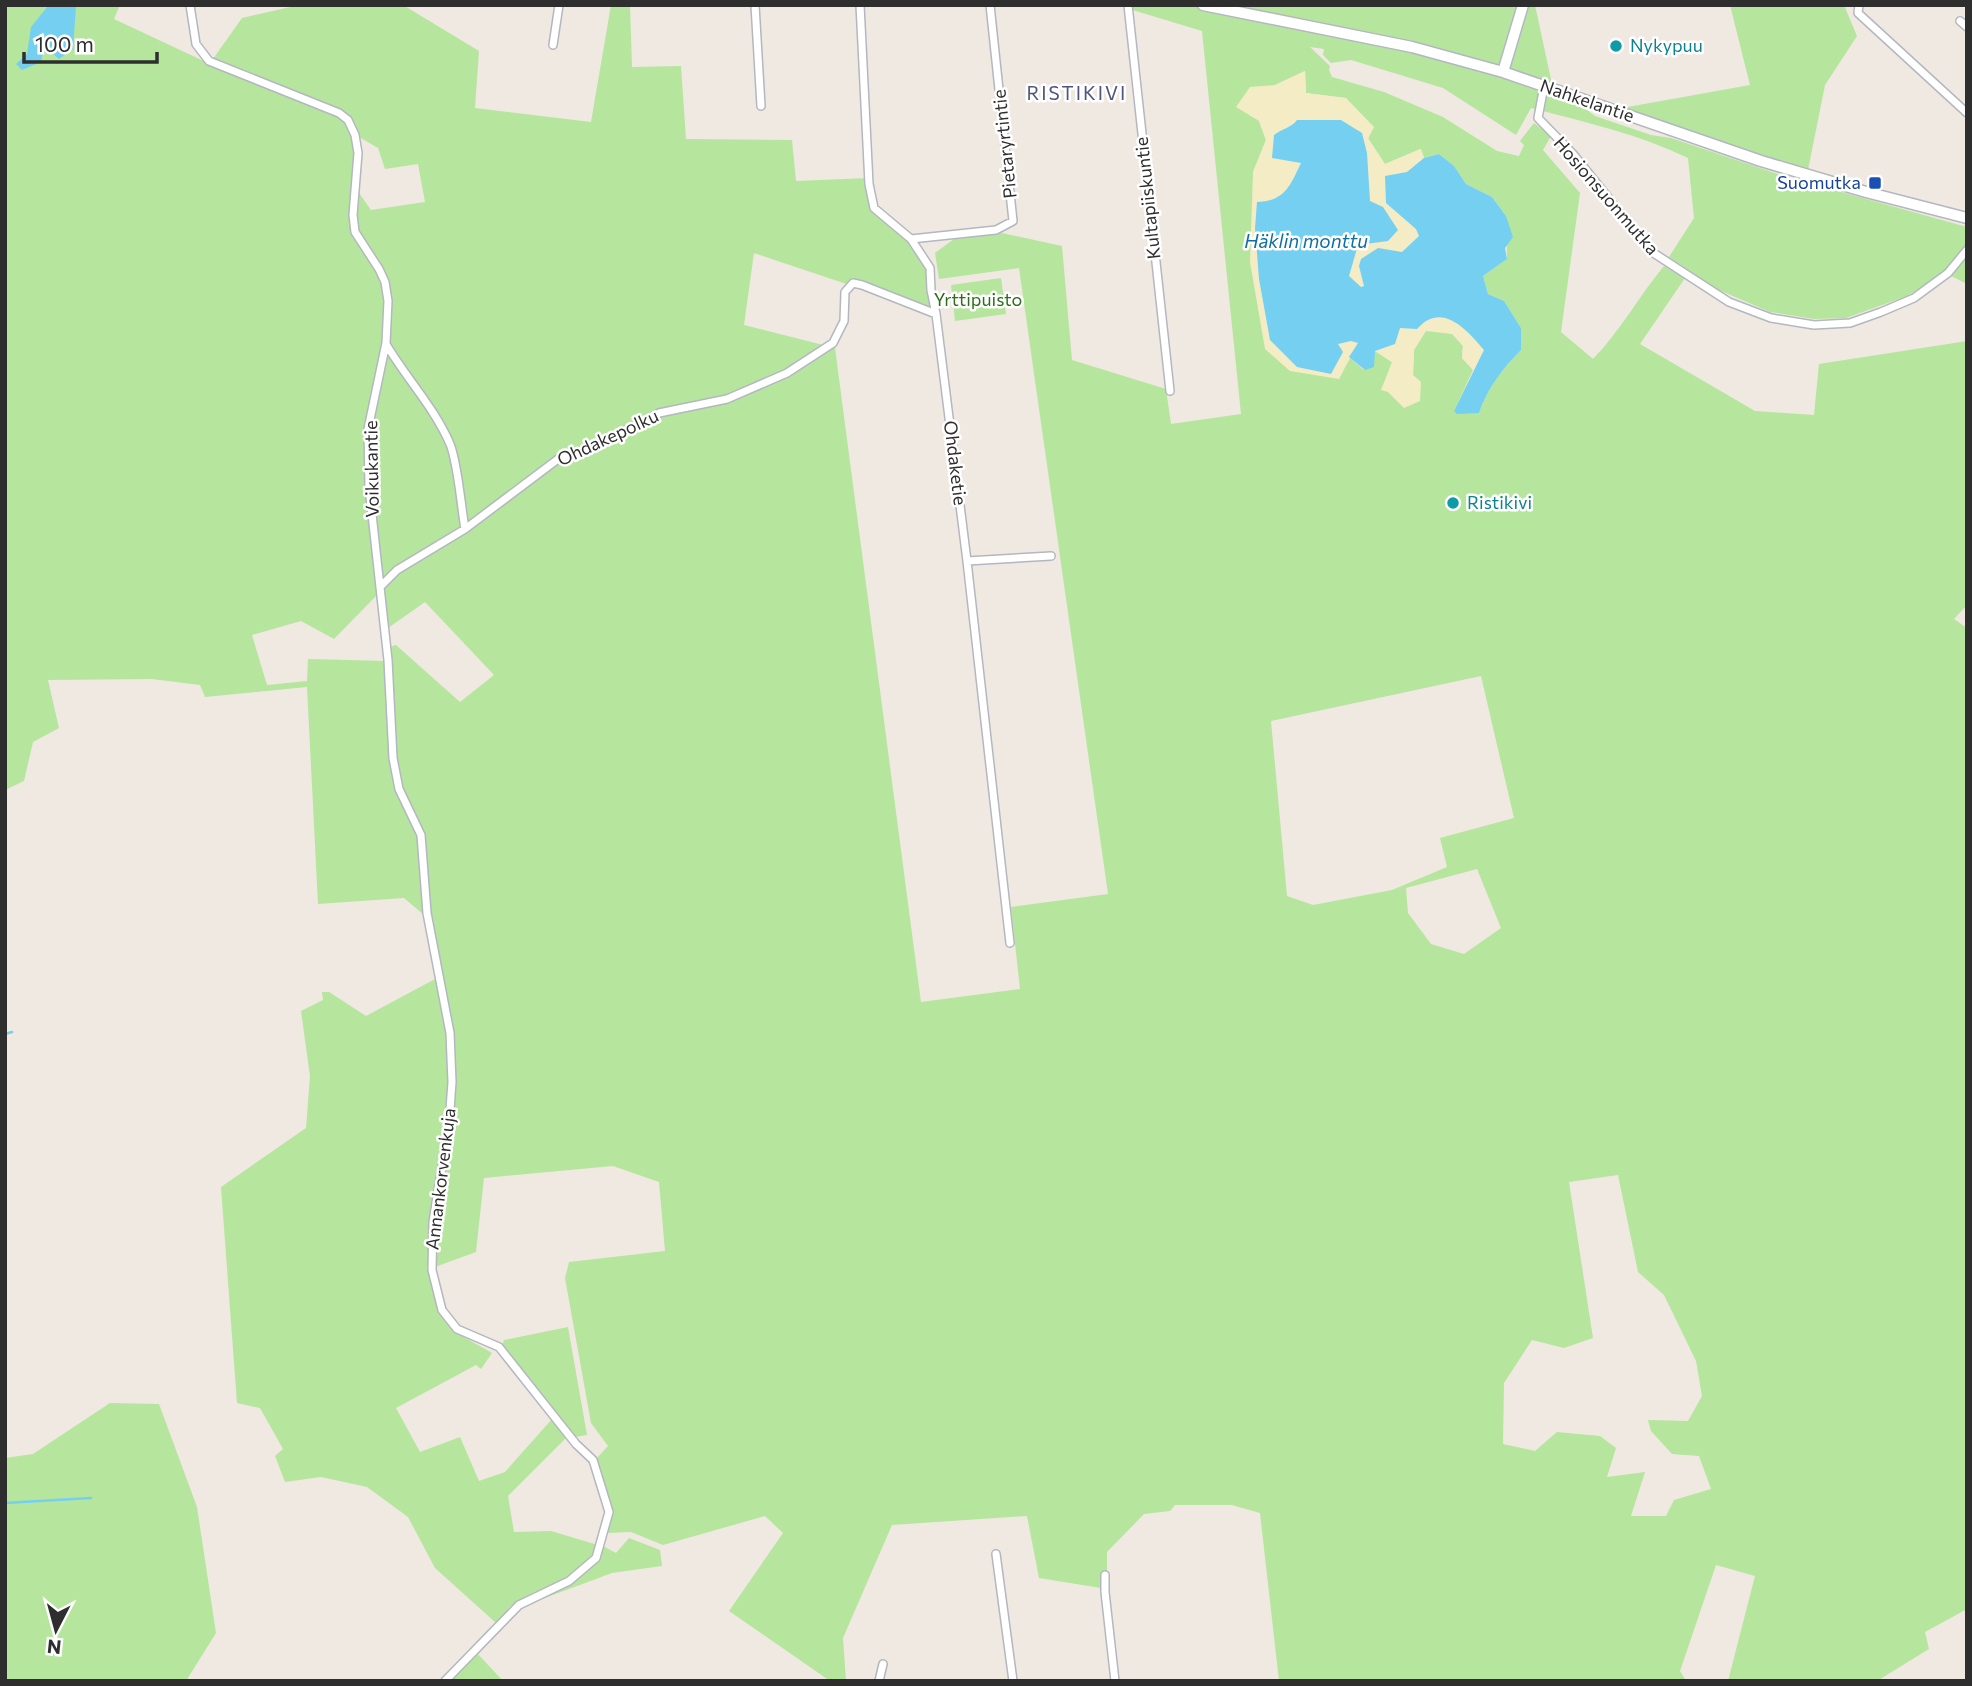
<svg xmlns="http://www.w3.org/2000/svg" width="1972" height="1686" font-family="Commissioner,sans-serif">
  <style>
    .green { fill: #b6e59e; fill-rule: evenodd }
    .sand { fill: #f3ecc5 }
    .water { fill: #75cff0 }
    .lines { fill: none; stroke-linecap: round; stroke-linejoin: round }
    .stream { stroke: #75cff0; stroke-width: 2.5 }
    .street-casing { stroke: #b4b7c1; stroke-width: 10 }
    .secondary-casing { stroke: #b4b7c1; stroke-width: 13 }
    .street { stroke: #fff; stroke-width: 7 }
    .secondary { stroke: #fff; stroke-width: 10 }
    .culture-dot { fill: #0f9aa8; stroke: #fff; stroke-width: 2.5 }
    .transit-dot { fill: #1a4fb4; stroke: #fff; stroke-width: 2.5 }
    .labels { text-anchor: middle; stroke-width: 5; stroke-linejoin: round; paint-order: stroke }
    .culture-label { font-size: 18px; fill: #0d838f; stroke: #fff; text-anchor: start }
    .street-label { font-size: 18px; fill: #2e2e2e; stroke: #fff }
    .transit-label { font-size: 18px; fill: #164399; stroke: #fff; text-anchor: end }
    .park-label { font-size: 18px; fill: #2c6e1b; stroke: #fff }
    .neighbourhood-label { font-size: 19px; letter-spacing: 2px; fill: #4d5680; stroke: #fff }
    .water-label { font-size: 19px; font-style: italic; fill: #0d6fa3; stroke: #fff }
  </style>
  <rect width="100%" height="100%" fill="#efe9e1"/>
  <!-- green -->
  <path class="green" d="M5,5H120L114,19L210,64L336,114L346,122L353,136L355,154L352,233L378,270L382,283L384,301L385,329L365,429L378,594L334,639L301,621L252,635L267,685L307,681L308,659L386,661L390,760L418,835L424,915L404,898L318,904L307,687L205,697L200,685L152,679L48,680L59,728L33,742L24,781L5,790Z
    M299,5H403L479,51L475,108L591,122L611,5H630L632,67L681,66L686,139L792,140L796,181L869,178L874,208L911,239L930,268L936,314L754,253L744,325L835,348L921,1002L1020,989L1011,907L1108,894L1019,268L939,279L935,253L954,239L1002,233L1062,246L1072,360L1166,389L1171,424L1241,414L1202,31L1116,5H1535L1552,84L1595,116L1651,135L1671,138L1787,177L1967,227V284L1945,273L1907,296L1846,318L1814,319L1770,312L1719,290L1669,257L1694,218L1688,158C1638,134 1585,122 1531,108L1516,135L1443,88L1351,60L1331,63L1323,55L1324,49L1310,47L1330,66L1329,70L1332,77L1384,92L1443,117L1497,151L1519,156L1524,145L1520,141L1534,123L1551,136L1543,150L1580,193L1561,332L1593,359C1621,330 1639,296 1664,266L1685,278L1640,344L1755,411L1814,415L1819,364L1967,341V605L1954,619L1967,628V1609L1925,1632L1929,1649L1877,1681H1728L1755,1576L1716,1565L1680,1671L1686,1681H1279L1260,1513L1232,1505H1175L1170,1511L1144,1514L1107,1552V1589L1039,1578L1027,1516L892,1525L843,1638L846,1681H830L729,1611L783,1533L765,1516L663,1545L631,1532L608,1533L613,1512L597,1458L608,1446L591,1423L565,1278L569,1262L665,1251L659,1182L613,1166L484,1178L476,1252L435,1267L436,1222L455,1083L430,916L424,834L402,788L396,759L390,647L396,645L460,702L494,675L425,602L388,628L372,488L371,429L391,329V301L358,231L355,216L359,193L371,210L425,202L418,164L385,169L378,148L359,137L351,119L340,110L213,59L242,18ZM1305,71L1306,93L1346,98L1368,138L1385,164L1420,149L1424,158L1439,154L1454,166L1466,184L1492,197L1506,216L1507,259L1483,276L1488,294L1504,301L1521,328V350C1503,368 1487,389 1479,413L1454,411L1473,370L1462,358L1463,346L1452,334L1426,330L1414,350L1413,376L1375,351L1364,370L1349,357L1339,379L1253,172L1266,140L1259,121L1275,85ZM1481,676L1514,818L1440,838L1447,867L1392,890L1313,905L1287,896L1271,721ZM1477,869L1501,928L1464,954L1431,944L1408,913L1406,888ZM1618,1175L1638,1272L1664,1295L1696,1361L1702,1396L1688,1421L1648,1420L1651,1431L1672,1454L1699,1456L1711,1489L1674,1500L1666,1516H1631L1645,1472L1607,1477L1616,1448L1600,1436L1557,1432L1535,1451L1503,1444L1504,1383L1532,1340L1564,1348L1593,1338L1569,1182Z
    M1730,5H1844L1857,36L1825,85L1808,170L1622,108L1750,85Z
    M1001,278L1006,314L955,321L951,285Z
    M437,978L447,1033L449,1082L429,1271L439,1312L455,1332L492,1353L481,1369L476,1365L396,1408L420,1452L460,1437L479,1481L505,1472L552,1419L567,1437L508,1496L514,1532L551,1531L598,1545C585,1580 543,1583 515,1603C508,1608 502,1616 496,1623L435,1568L408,1517L367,1487L321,1477L285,1482L275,1456L283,1449L260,1408L237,1403L221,1187L306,1128L310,1076L301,1011L323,1000L322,992H329L366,1016Z
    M568,1327L587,1435L575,1437L502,1346L504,1340Z
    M110,1403L159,1404L197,1507L216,1633L186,1681H5V1458L33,1454Z
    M629,1538L660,1550L662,1566L612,1573L542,1599C566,1586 594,1572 603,1546L616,1553Z
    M476,1652L503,1681H448Z"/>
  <!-- sand -->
  <path class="sand" d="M1305,71L1306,93L1346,98L1374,127L1368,139L1385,164L1421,149L1424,157L1407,172L1385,176L1407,222L1417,229L1419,236L1402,252L1378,248L1359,266L1364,286L1361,287L1349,277L1358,244L1388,241L1398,230L1390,219L1370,202L1367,153L1293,125L1284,127L1301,162C1290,187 1286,199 1257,203L1337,344L1351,341L1358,343L1339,379L1290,371L1265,349L1250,262L1253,172L1266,140L1259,121L1236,107L1250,87L1275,85Z
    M1442,317L1460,323L1485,350L1473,370L1462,358L1463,346L1453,334L1426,331L1414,350L1413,375L1421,382L1420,401L1404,408L1388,392L1381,390L1392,362L1375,351L1395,344L1400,328L1417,329L1422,323Z"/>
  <!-- water -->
  <path class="water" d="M76,5L73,49L59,59L51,52L43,53L41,62L22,70L16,64L27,54L31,27L48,6Z
    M1297,120H1341L1362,133L1367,153L1370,201L1383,207L1398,230L1388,241L1358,245L1349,276L1361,287L1364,286L1359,266L1361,259L1378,248L1402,252L1419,236L1416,229L1386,203L1385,176L1407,172L1424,158L1439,154L1454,166L1466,184L1492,197L1506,216L1513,237L1505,248L1507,259L1483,276L1488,294L1504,301L1521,328V350C1503,368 1487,389 1479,413L1457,414L1454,411L1484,350C1468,331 1442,300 1417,329L1400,328L1395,344L1375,351L1374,367L1365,370L1349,357L1358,343L1351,341L1338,344L1343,352L1331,374L1297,367L1270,340L1259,279L1255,228L1257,202C1285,201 1290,186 1301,163L1272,158L1274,135C1282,129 1292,127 1297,120Z"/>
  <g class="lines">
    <!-- stream -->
    <path class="stream" d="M5,1034L12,1032
      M5,1503L91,1498"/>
    <!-- street casing -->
    <g class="street-casing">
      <path id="street" d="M190,5L196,44L209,61L339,113L348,120L355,135L358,153L353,215L355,232L379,269L385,282L388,301L386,343L368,429L369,487L388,660L393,758L399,789L421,835L427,913L450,1033L452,1082L449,1123L433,1222L432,1270L442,1310L457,1329L499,1347L576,1444L593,1460L609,1512L596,1558L569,1581L519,1605L445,1681
        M755,5L761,106
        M860,5L869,184L874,208L911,239L930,268L931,290L936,314L967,561L1010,943
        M1128,5L1170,391
        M1859,5L1858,13L1967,113
        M1960,21L1967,27
        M553,45L559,5
        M1544,86L1538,118L1573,154L1652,252L1729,302L1771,318L1814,325L1850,323L1881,312L1914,298L1948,273L1967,250
        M911,239L996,230L1013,221L990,5
        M386,344C406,378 434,407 450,444C458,464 461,506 465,529
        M967,561L1051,556
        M380,587L397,570L465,529L558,459L593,447L659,413L727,399L787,373L833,343L844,321L845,292L853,283L862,285L936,314
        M996,1554L1013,1681
        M1105,1575V1592L1115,1681
        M879,1681L883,1664"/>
    </g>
    <!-- secondary casing -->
    <g class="secondary-casing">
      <path id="secondary" d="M1203,5L1412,47L1503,72L1761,161L1866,192L1967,218
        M1503,72L1523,5"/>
    </g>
    <!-- street -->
    <use href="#street" class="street"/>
    <!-- secondary -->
    <use href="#secondary" class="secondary"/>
  </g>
  <!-- markers -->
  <g class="culture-dot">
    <circle cx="1616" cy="46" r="7"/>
    <circle cx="1453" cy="503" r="7"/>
  </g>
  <rect class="transit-dot" x="1868" y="176" width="14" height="14" rx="3.5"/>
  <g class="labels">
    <!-- culture labels -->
    <g class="culture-label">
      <text x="1630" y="52">Nykypuu</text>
      <text x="1467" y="509">Ristikivi</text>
    </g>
    <!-- street labels -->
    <g class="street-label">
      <text transform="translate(1587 101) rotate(19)" y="6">Nahkelantie</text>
      <text transform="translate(1005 144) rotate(-96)" y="6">Pietaryrtintie</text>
      <text transform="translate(1606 196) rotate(49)" y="6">Hosionsuonmutka</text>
      <text transform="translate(1148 198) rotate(-96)" y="6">Kultapiiskuntie</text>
      <text transform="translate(608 438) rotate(-25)" y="6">Ohdakepolku</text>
      <text transform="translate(955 463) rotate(83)" y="6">Ohdaketie</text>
      <text transform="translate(372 469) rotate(-91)" y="6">Voikukantie</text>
      <text transform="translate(441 1179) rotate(-83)" y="6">Annankorvenkuja</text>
    </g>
    <!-- transit labels -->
    <g class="transit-label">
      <text x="1861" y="189">Suomutka</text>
    </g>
    <!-- park labels -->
    <g class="park-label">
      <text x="978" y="306">Yrttipuisto</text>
    </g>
    <!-- neighbourhood labels -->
    <g class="neighbourhood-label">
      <text x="1077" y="100">RISTIKIVI</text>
    </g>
    <!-- water labels -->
    <g class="water-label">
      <text x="1306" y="248">Häklin monttu</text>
    </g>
  </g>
  <!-- border -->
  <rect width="1972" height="1686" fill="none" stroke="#2e2e2e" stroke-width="14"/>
  <!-- north arrow -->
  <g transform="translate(56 1630) rotate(186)" stroke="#ffffff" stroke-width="5" paint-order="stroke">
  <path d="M0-5L12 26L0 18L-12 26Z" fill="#2e2e2e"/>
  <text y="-10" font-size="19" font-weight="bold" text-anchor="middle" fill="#2e2e2e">N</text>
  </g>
  <!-- scale -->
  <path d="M24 52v10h133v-10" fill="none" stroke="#2e2e2e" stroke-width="3.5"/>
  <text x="35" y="52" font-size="21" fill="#2e2e2e" stroke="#ffffff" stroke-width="5" paint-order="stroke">100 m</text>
</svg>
